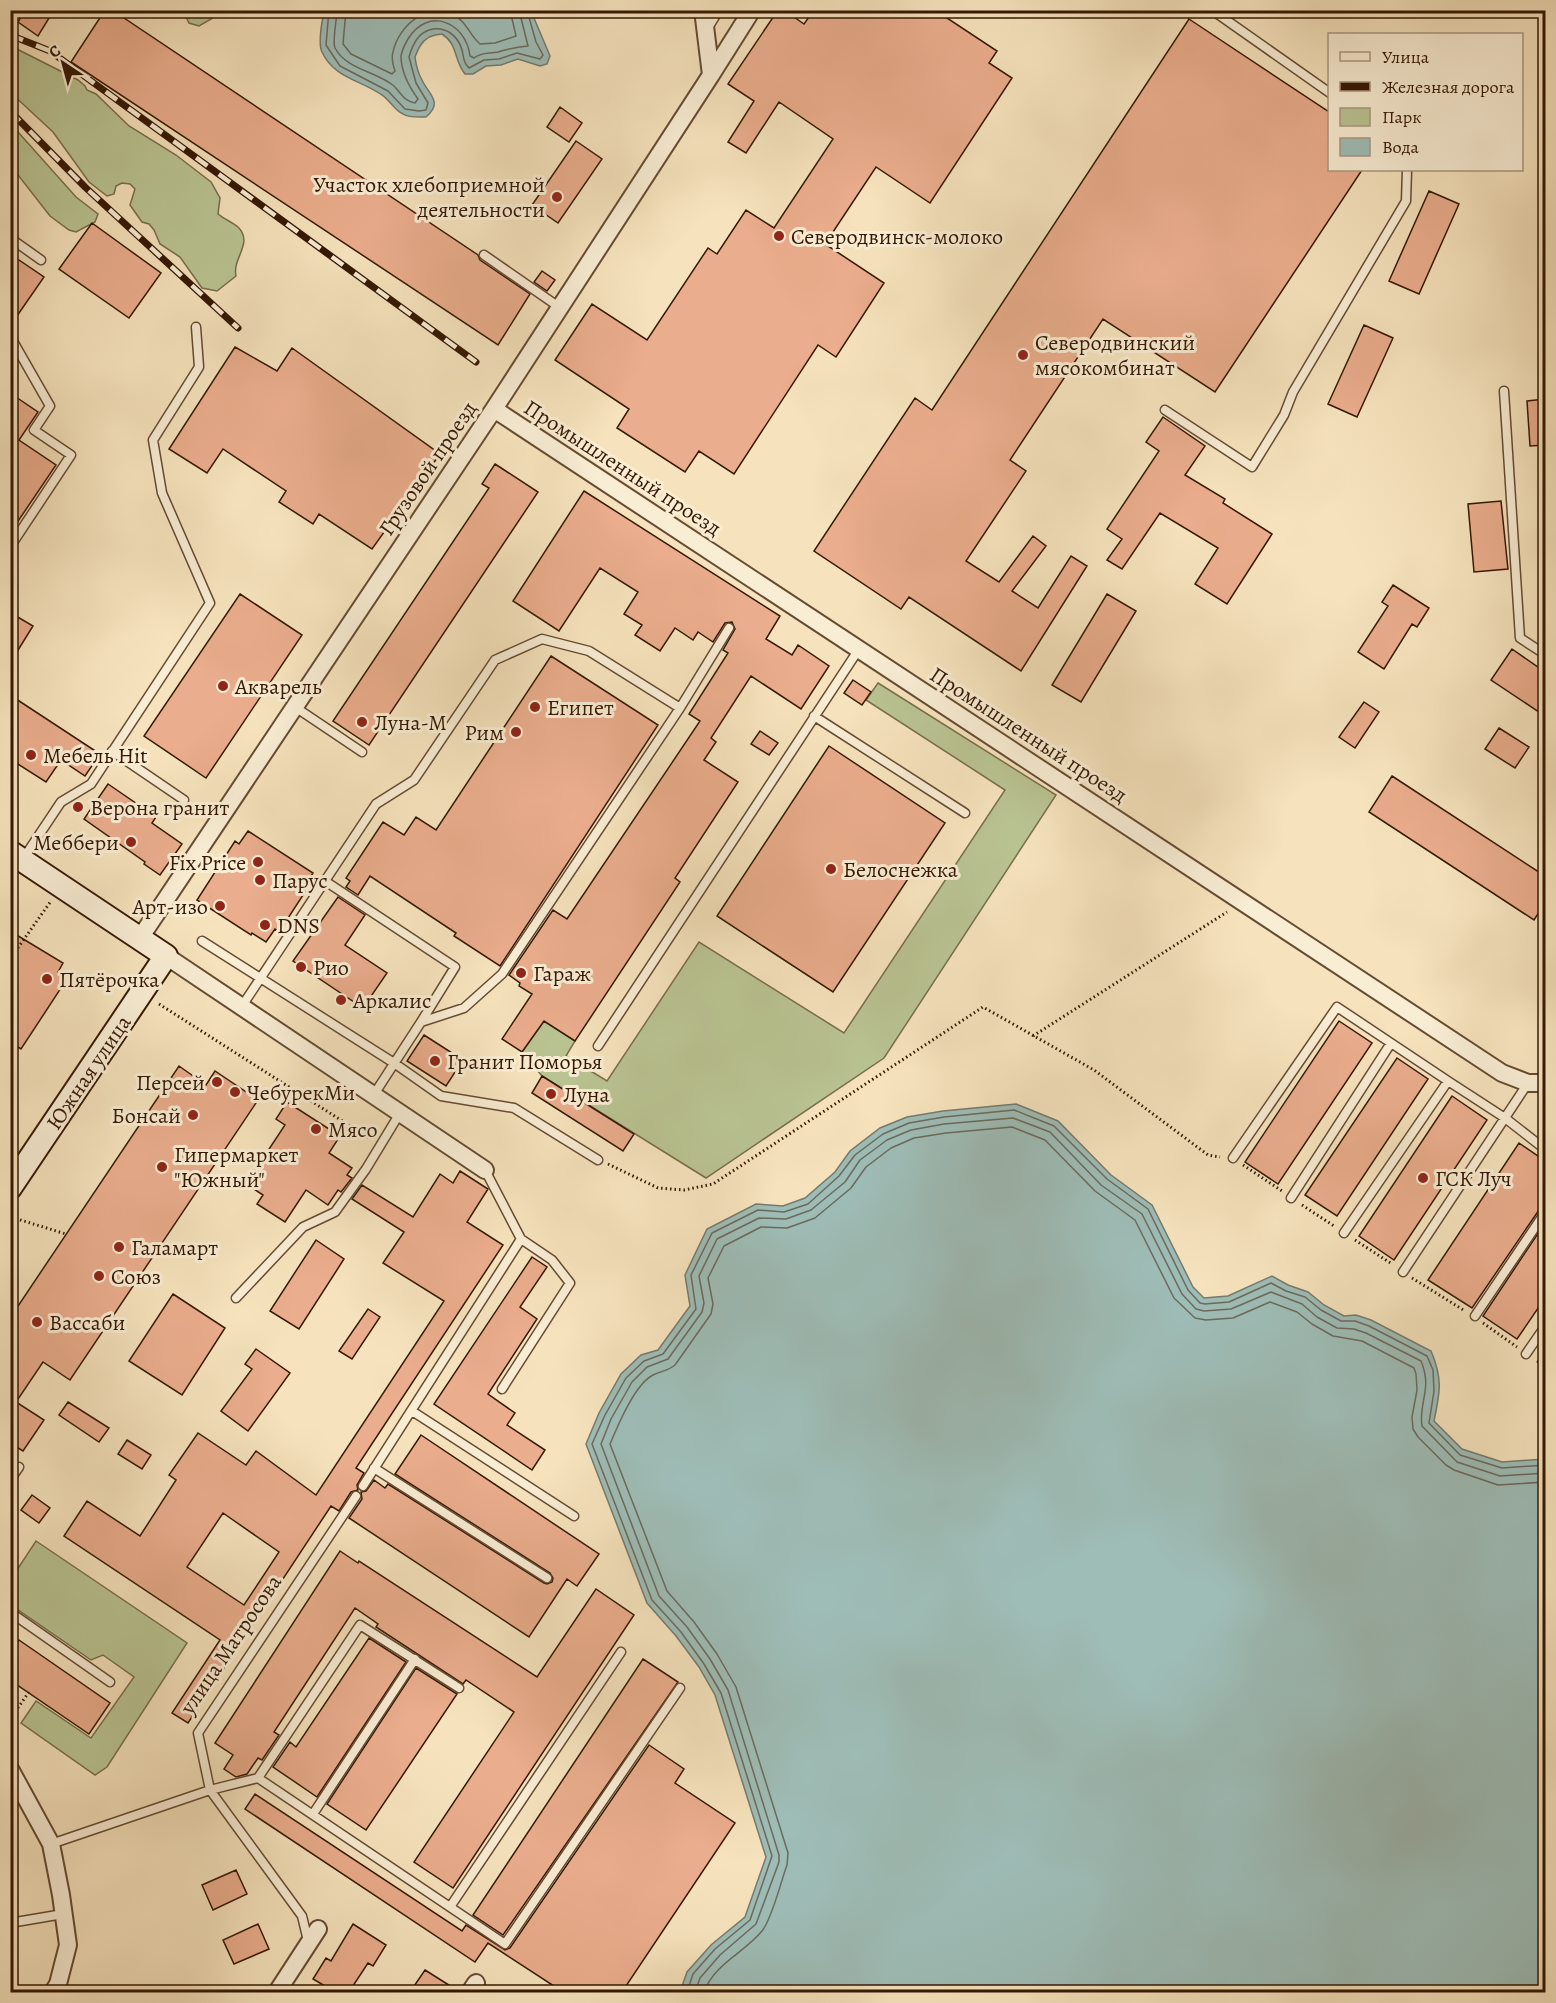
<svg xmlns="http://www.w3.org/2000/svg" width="1556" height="2003" font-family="Alegreya,serif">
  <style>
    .green { fill: #bac493; stroke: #786e4b; stroke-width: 1.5 }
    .water { fill: #9ebdb7; stroke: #747b6f; stroke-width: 1.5 }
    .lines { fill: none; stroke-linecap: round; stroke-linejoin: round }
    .shore { stroke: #6a6a5d; stroke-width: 1.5 }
    .building { fill: #eaad8d; stroke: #351803; stroke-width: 1.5; fill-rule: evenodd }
    .lane-casing { stroke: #654b32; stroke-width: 11 }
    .street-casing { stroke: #654b32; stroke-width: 20 }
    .secondary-casing { stroke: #351803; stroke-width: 26 }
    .path { stroke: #351803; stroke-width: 3; stroke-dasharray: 1.5 3; stroke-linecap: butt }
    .lane { stroke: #f9edd4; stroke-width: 8 }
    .street { stroke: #f9edd4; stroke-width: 16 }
    .secondary { stroke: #f9edd4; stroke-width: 22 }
    .rail-casing { stroke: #351803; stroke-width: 7 }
    .rail { stroke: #f9edd4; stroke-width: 4.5; stroke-dasharray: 14; stroke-linecap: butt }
    .poi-dot { fill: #8f2418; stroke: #f9edd4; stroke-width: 2 }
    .labels { text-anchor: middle; stroke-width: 6; stroke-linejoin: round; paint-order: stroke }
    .poi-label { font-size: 22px; fill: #351803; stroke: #f9edd4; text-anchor: start }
    .street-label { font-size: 22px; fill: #351803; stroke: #f9edd4 }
  </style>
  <rect width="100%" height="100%" fill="#f6e3bd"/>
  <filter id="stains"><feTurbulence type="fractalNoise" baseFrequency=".00333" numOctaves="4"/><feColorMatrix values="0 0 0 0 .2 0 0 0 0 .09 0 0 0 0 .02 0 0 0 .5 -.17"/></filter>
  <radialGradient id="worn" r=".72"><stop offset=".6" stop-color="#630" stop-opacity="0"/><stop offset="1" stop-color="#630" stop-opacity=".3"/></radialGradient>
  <!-- green -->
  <path class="green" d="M183,11V10L218,11L213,18L199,26L189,23Z
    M11,46L78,80L85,86L87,90L96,94L129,126L176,155L211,182L220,198L218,214C224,219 232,222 238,227C254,243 232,258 236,276L217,291L202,288L180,257L160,244L154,230L149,224L142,222L130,205L135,189L130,184L122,183L116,186L114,194L107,196L89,182L53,132L11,93Z
    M10,123L76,197L98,214L95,222L76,232L69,230L50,216L11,166Z
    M878,683L1056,795L884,1058L706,1178L542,1076L522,1052L544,1021L575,1041L566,1056L607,1081L699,942L844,1033L1005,790L866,700Z
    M36,1541L187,1643L107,1767L95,1775L21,1723L36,1701L91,1738L134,1677L103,1655L91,1660L11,1605V1579Z"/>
  <!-- water -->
  <path class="water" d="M324,11H531L550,56L547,64L540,66L518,59L501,65L486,66L473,74H465C454,61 458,44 442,34C426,35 420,43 415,57C416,65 418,73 422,80C428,94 444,102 426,117C419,117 409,118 403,114C394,110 390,100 382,95C361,80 334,78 322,52C318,44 322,21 324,11Z
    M1016,1104L1058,1121L1111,1175L1152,1205L1193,1287L1204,1298L1228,1296L1272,1276L1288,1285L1308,1292L1324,1305L1344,1316L1356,1315L1371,1320L1431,1351C1443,1379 1440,1392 1434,1421L1462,1449L1502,1462L1545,1459V1992H680L687,1972L711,1945L745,1917L766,1857L715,1695L699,1667L676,1636L647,1603L586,1444L599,1413L621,1374L641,1355L658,1350L690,1306L685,1275L707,1229L756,1204L783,1206L805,1198L835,1172L850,1151L880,1128L907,1117L943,1111Z"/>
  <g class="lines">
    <!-- shore -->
    <path class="shore" d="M329,10L326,45L340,66L388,91L405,109L419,111L426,110L428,103L416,83L409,57C412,46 417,34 429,30C444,25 458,35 462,50C464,58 463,62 469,68L484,60L499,59L517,53L540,59L543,55L536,42L527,10
      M337,10C337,19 332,42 335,48C347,70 376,71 394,86C401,93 405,102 415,103L418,99C410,88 401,71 401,56C402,50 405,44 408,39C428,6 466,22 470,56L474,58C482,52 489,54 498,52C511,48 516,47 528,46L519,10
      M346,10L343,44L351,54L392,74L395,71C393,65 391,58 393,52C398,27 426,2 452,14C467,21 469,35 480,44L495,43L516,36L510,10
      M687,1992L693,1974L715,1949L750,1920L772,1856L721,1693L704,1664L681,1632L652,1600L592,1444L605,1415L626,1378L644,1361L663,1354L696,1309L691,1275L712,1233L758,1210L784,1212L808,1204L839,1176L855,1155L883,1134L909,1123L944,1117L1014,1110L1054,1126L1107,1179L1148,1209L1188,1290L1200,1303L1205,1304L1229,1302L1271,1283L1286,1291L1305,1297L1321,1310L1341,1321H1355L1369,1326L1427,1356L1433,1370L1434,1391L1429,1423L1460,1455L1502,1468L1546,1465
      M695,1992L700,1978L720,1955L756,1924L779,1862V1855L728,1690L710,1659L687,1627L659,1596L601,1444L611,1419L632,1382L647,1367L668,1359L702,1312L704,1303L699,1276L717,1239L759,1218L786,1219L811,1210L845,1182L860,1160L887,1140L911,1130L944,1124L1013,1118L1050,1132L1101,1185L1142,1214L1182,1294L1196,1309L1204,1311L1231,1309L1271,1292L1302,1304L1317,1317L1337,1328L1354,1329L1366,1333L1421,1361C1433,1390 1418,1402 1422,1426L1457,1462L1500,1476L1546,1473
      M704,1992C714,1964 744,1953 762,1931C772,1919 781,1881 787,1865L788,1853L736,1687L717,1654L694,1622L667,1591L610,1444C618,1425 635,1384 653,1375C661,1371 668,1371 675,1365L711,1314L713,1304L708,1278L724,1246L761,1227L787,1228L815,1218L851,1188L866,1167L891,1148L914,1138L946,1133L1012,1127L1045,1140L1095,1191L1135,1220L1174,1298L1195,1318L1206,1320L1233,1318L1270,1302L1297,1312L1312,1324L1333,1336L1362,1341L1414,1368L1416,1374L1417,1390L1412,1417L1413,1429L1418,1437L1446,1465L1454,1470L1498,1485L1546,1482"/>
  </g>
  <!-- building -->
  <path class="building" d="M25,10H54L38,36L18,22Z
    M105,10H112L478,255L480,260L530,294L498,345L71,62Z
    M778,10H784L804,24L814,10H935L997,51L989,63L1012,78L930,203L876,167L825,244L884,283L836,357L818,345L734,474L699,451L685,472L617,428L629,409L555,360L592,304L647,340L708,248L717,254L746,210L774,228L833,139L779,102L746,153L728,142L754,101L728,84Z
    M1189,19L1329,112V170H1362L1215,392L1103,319L1010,460L1026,471L966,561L999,582L1033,536L1046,546L1012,591L1038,608L1071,556L1087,566L1021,671L909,597L901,609L814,551L915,398L932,410Z
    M560,107L582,123L569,142L547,127Z
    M576,141L602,159L558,223L532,205Z
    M1429,191L1459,204L1419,294L1389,281Z
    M92,223L161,273L129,318L59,269Z
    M10,254L44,277L10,326Z
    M542,271L555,280L547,291L534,282Z
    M1364,325L1393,338L1357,417L1328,404Z
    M235,347L277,371L292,348L440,454L372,549L319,514L313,524L279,502L286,491L223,449L207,473L169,449Z
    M10,393L38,412L19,440L56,465L10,533Z
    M1545,399V445L1530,446L1527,401Z
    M1163,417L1205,446L1185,475L1225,499L1223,503L1272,534L1227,604L1195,584L1218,548L1160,513L1122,569L1107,560L1122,539L1107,529L1159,451L1146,442Z
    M495,464L538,492L369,745L333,721L489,488L482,484Z
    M584,491L780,616L766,639L792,655L798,645L829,666L801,709L751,676L711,738L716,742L704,760L738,782L675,878L680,882L575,1041L544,1021L522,1052L502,1039L532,994L519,986L520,983L509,975L553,910L567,919L700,721L689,714L728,653L723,650L735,629L732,622L725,623L713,642L698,632L693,640L675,628L660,651L635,635L642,625L624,614L638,592L600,568L559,631L513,601Z
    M1501,501L1508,569L1474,572L1468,504Z
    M1393,585L1429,608L1417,627L1412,624L1384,669L1358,652L1388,606L1382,602Z
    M240,594L302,635L206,778L144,736Z
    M1107,594L1136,611L1081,702L1052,685Z
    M16,616L33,626L10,663V624Z
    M1512,649L1545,672V716L1491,680Z
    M551,656L658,725L500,966L454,936L456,933L370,876L358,895L346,887L350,881L346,878L383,822L404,835L416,817L436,830Z
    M853,680L871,692L862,705L844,693Z
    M10,695L100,754L85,776L61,760L46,782L10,759Z
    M1364,702L1379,712L1355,748L1339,737Z
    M1499,728L1529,747L1515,768L1485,749Z
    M760,731L778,743L769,755L751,744Z
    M829,746L945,823L833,992L717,916Z
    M1392,776L1545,876V903L1534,920L1369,812Z
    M108,784L156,817L152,823L182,844L160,875L144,864L145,862L84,819Z
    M248,831L313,873L304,887L307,889L279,932L275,929L266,942L252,933L251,935L197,900L235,841L239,844Z
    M338,897L365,915L345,945L387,973L363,1008L293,961Z
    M10,931L63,963L58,972L63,985L21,1049L10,1042Z
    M1339,1021L1372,1043L1278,1184L1245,1162Z
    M424,1035L463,1060L446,1086L407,1061Z
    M1397,1058L1428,1079L1337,1216L1305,1195Z
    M179,1066L206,1085L215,1071L258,1100L70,1380L43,1362L16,1402L44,1420L23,1451L10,1443V1318Z
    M542,1076L634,1134L623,1151L532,1093Z
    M1452,1096L1487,1120L1394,1260L1359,1236Z
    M287,1102L340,1136L329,1153L352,1168L347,1175L352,1178L341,1192L338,1190L328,1205L306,1190L285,1222L257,1204L263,1195L246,1184L285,1125L276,1119Z
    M1519,1143L1545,1161V1205L1541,1207L1472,1308L1428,1280Z
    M460,1171L488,1189L467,1222L503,1245L356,1468L364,1473L357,1485L358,1490L351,1492L339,1511L331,1506L188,1723L172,1713L220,1640L64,1536L87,1501L140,1536L176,1480L169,1475L198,1433L246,1465L256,1451L316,1495L444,1301L383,1263L404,1232L352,1199L362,1185L413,1217L440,1174L453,1183ZM223,1513L279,1552L244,1605L187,1567Z
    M1545,1223V1298L1517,1339L1483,1316Z
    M316,1240L344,1259L299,1329L270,1311Z
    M532,1257L547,1267L520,1307L537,1319L488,1394L515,1413L507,1425L545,1450L532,1470L434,1404Z
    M173,1294L225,1328L182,1395L129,1361Z
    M368,1309L380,1317L352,1359L339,1351Z
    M256,1349L290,1373L248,1431L221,1411L252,1369L245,1364Z
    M68,1402L109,1428L99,1442L59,1415Z
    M421,1435L599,1554L577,1586L567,1579L529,1637L349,1518L362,1499L361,1492L366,1491L374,1480L385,1488L388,1484L544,1583L547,1584L552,1582L553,1578L550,1573L395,1474Z
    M127,1440L151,1455L142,1469L118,1454Z
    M32,1495L50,1508L39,1523L21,1510Z
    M340,1551L358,1563L359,1561L537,1677L596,1589L634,1615L453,1888L414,1862L514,1712L466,1680L463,1684L376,1627L378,1624L355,1608L274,1732L279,1735L262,1760L258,1758L247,1774L236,1777L224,1769L233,1755L215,1743Z
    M369,1638L406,1662L317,1797L273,1767L290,1742L296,1747Z
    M19,1640L110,1703L89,1734L10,1680V1652Z
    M643,1659L678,1682L503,1935L473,1915Z
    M416,1668L457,1694L366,1830L327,1804Z
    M649,1745L684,1769L675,1783L735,1823L622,1992H563L488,1943L475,1962L245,1809L255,1794L462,1931L466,1925L505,1950L510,1948Z
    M236,1870L247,1894L213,1910L202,1885Z
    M258,1924L269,1949L234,1964L223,1940Z
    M353,1924L386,1945L373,1966L368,1963L349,1992H335L313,1979L326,1958L331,1961Z
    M425,1970L460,1992H410Z"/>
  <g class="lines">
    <!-- lane casing -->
    <g class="lane-casing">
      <path id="lane" d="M1212,10L1330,93
        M708,28L719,10
        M10,238L41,260
        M484,255L559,307
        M10,336L50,406L34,430L71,455L10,547
        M1504,391L1520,638L1546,655
        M1165,410L1252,467L1284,415L1293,392L1406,201L1407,170
        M295,707L362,752
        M814,716L965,813
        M112,751L184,800
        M23,859L61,802L91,784L210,603L162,493L153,440L199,367L196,327
        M325,881L455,967L421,1022
        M202,941L394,1063L441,1096L514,1108L598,1160
        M242,1006L376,804L414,780L495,660L542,639L589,651L680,708
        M598,1046L859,649
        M373,1096L421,1022L464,1008L502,974L680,708L729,628
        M1233,1158L1337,1007L1391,1043
        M1291,1198L1391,1043L1448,1081
        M1344,1233L1448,1081L1505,1118L1546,1150
        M1403,1272L1528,1083
        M236,1298L303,1227L335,1212L366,1169L400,1113
        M1475,1316L1546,1211
        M1526,1354L1546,1325
        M502,1389L570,1283L552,1260L521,1239
        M412,1411L574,1516
        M374,1468L547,1578
        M10,1480L19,1467
        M363,1486L521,1239L485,1170
        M10,1612L110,1682
        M258,1778L505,1944L680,1688
        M313,1814L415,1659
        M51,1844L210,1790L258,1778L360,1625L459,1688
        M450,1907L621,1652
        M10,1923L63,1914
        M308,1941L302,1916L210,1790L198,1733L356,1496"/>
    </g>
    <!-- street casing -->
    <g class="street-casing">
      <path id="street" d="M711,75L752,10
        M494,409L1502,1073L1528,1083H1546
        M140,938L494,409L711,75L703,10
        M166,956L485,1170
        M10,1769L51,1844L61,1895L68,1945L58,1984L53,1992
        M277,1992L318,1929
        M470,1992L476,1983"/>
    </g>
    <!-- secondary casing -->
    <g class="secondary-casing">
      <path id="secondary" d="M10,852L166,956L10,1188"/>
    </g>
    <!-- path -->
    <path class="path" d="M10,959L51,901
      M159,1004L369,1138
      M1033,1036L1227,912
      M608,1164L658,1188L684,1190L713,1184L983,1007L1094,1070L1208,1155L1220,1157
      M1243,1165L1282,1191
      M1302,1205L1334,1226
      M10,1224L14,1218L66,1234
      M1355,1240L1392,1264
      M1412,1278L1465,1311
      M1483,1323L1517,1347
      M1537,1361L1546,1366
      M10,1719L29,1692"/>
    <!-- lane -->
    <use href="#lane" class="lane"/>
    <!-- street -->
    <use href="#street" class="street"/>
    <!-- secondary -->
    <use href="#secondary" class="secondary"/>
    <!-- rail casing -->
    <g class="rail-casing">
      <path id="rail" d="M10,35L50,51L476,362
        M10,111L85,187L238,328"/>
    </g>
    <!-- rail -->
    <use href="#rail" class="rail"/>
  </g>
  <!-- markers -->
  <g class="poi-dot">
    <circle cx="557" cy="197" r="6"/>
    <circle cx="779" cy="236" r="6"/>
    <circle cx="1023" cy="355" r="6"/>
    <circle cx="223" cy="686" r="6"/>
    <circle cx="535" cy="707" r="6"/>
    <circle cx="362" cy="722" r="6"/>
    <circle cx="516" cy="732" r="6"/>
    <circle cx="31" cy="755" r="6"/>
    <circle cx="78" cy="807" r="6"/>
    <circle cx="131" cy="842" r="6"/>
    <circle cx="258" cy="862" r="6"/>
    <circle cx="831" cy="869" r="6"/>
    <circle cx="260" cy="880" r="6"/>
    <circle cx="220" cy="906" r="6"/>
    <circle cx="265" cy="925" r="6"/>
    <circle cx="301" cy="967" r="6"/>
    <circle cx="521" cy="973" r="6"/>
    <circle cx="47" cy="979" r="6"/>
    <circle cx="341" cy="1000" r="6"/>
    <circle cx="435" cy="1061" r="6"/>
    <circle cx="217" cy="1082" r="6"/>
    <circle cx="235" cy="1092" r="6"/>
    <circle cx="551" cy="1094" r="6"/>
    <circle cx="193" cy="1115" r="6"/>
    <circle cx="316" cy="1129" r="6"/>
    <circle cx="162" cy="1167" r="6"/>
    <circle cx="1423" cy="1178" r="6"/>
    <circle cx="119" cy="1247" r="6"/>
    <circle cx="99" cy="1276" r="6"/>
    <circle cx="37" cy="1322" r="6"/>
  </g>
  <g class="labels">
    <!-- poi labels -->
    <g class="poi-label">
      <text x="545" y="192" text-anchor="end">Участок хлебоприемной<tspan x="545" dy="25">деятельности</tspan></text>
      <text x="791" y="244">Северодвинск-молоко</text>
      <text x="1035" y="350">Северодвинский<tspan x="1035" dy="25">мясокомбинат</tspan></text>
      <text x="235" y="694">Акварель</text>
      <text x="547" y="715">Египет</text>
      <text x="374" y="730">Луна-М</text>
      <text x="504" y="740" text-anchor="end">Рим</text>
      <text x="43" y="763">Мебель Hit</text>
      <text x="90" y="815">Верона гранит</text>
      <text x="119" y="850" text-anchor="end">Меббери</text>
      <text x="246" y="870" text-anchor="end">Fix Price</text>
      <text x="843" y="877">Белоснежка</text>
      <text x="272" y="888">Парус</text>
      <text x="208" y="914" text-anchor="end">Арт-изо</text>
      <text x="277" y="933">DNS</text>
      <text x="313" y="975">Рио</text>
      <text x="533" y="981">Гараж</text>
      <text x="59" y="987">Пятёрочка</text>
      <text x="353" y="1008">Аркалис</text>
      <text x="447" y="1069">Гранит Поморья</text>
      <text x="205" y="1090" text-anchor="end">Персей</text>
      <text x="247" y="1100">ЧебурекМи</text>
      <text x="563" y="1102">Луна</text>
      <text x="181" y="1123" text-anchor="end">Бонсай</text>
      <text x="328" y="1137">Мясо</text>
      <text x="174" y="1162">Гипермаркет<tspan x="174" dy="25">"Южный"</tspan></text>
      <text x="1435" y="1186">ГСК Луч</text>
      <text x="131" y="1255">Галамарт</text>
      <text x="111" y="1284">Союз</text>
      <text x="49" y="1330">Вассаби</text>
    </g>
    <!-- street labels -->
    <g class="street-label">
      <text transform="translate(623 467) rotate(33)" y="8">Промышленный проезд</text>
      <text transform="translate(427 468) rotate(-56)" y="8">Грузовой проезд</text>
      <text transform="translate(1029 734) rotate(33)" y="8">Промышленный проезд</text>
      <text transform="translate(88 1072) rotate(-56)" y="8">Южная улица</text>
      <text transform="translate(230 1644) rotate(-56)" y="8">улица Матросова</text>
    </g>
  </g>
  <!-- margin -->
  <rect width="1556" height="2003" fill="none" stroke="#f6e3bd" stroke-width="36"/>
  <rect x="12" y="12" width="1532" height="1979" fill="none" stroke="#351803" stroke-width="3"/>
  <rect x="18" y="18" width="1520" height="1967" fill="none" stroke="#351803" stroke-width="1.5"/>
  <!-- legend -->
  <rect x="1328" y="33" width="195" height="138" fill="#f9edd4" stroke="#ab9880" stroke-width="1.5"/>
  <rect x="1340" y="52" width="30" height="9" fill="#f9edd4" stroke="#ab9880" stroke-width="1.5"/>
  <text x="1382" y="63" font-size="18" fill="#351803">Улица</text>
  <rect x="1340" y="82" width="30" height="9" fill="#351803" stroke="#ab9880" stroke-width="1.5"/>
  <text x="1382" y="93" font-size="18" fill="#351803">Железная дорога</text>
  <rect x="1340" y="108" width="30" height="18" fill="#bac493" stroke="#ab9880" stroke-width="1.5"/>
  <text x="1382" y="123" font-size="18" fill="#351803">Парк</text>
  <rect x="1340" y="138" width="30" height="18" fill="#9ebdb7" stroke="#ab9880" stroke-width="1.5"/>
  <text x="1382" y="153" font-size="18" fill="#351803">Вода</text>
  <!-- north arrow -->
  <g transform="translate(63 63) rotate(324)" stroke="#f9edd4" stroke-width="4.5" paint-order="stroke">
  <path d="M0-4.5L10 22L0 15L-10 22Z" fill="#351803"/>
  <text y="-9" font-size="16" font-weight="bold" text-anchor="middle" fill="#351803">С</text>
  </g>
  <rect width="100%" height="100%" filter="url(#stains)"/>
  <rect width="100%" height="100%" fill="url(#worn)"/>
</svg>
